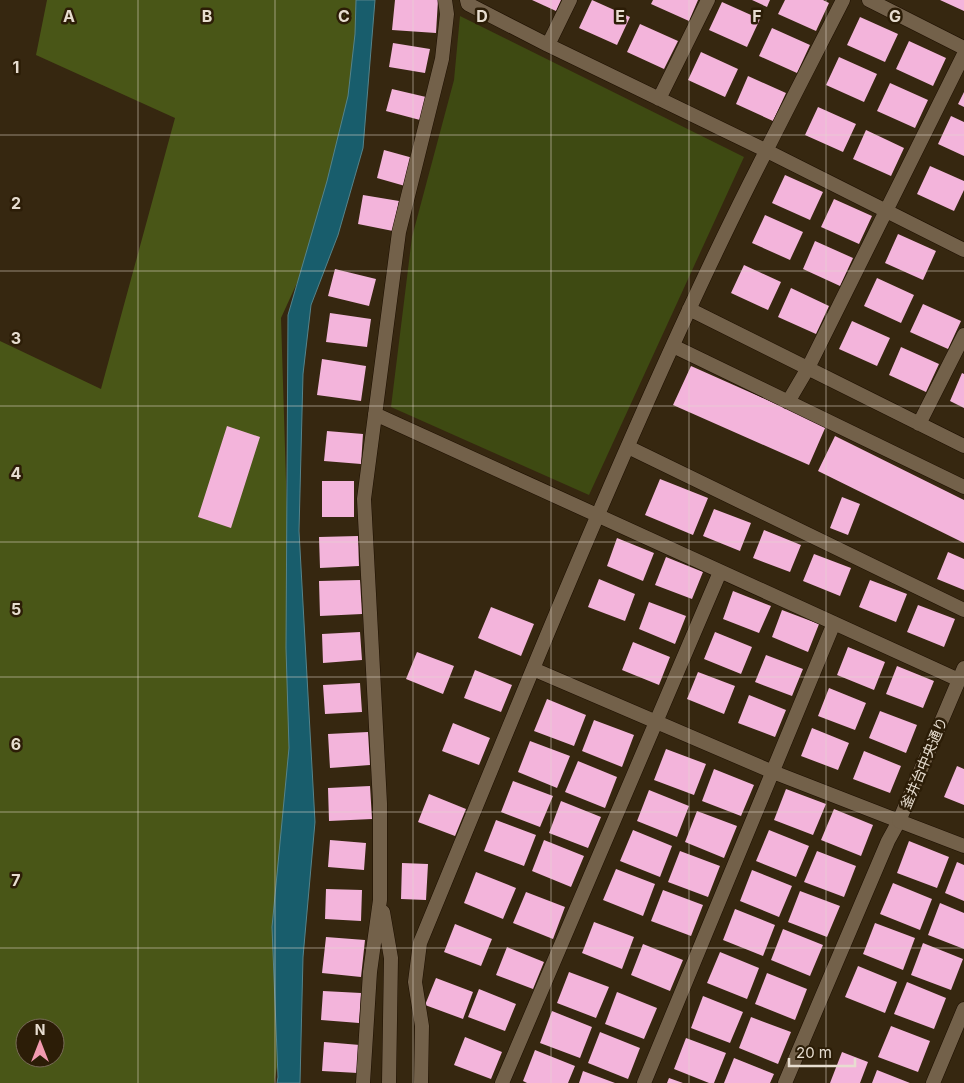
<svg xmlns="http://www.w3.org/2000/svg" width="964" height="1083" font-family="Inter,'Noto Sans JP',sans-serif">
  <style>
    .green { fill: #3e4a12 }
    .forest { fill: #495617; fill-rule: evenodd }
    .water { fill: #185d6c; stroke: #56838a }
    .building { fill: #f3b4db }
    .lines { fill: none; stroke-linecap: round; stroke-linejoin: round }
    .minor-casing { stroke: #1d0f00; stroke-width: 15 }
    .tertiary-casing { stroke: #1d0f00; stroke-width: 15 }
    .minor { stroke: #73614a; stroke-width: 14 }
    .tertiary { stroke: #73614a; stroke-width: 14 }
    .grid { fill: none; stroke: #e7ddd0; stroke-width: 1; stroke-opacity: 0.55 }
    .labels { text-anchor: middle; stroke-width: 5; stroke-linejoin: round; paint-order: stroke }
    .street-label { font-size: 14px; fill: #e7ddd0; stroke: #2c1d07 }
    .grid-label { font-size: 16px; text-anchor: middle; font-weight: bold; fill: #e7ddd0; stroke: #2c1d07; stroke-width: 5; stroke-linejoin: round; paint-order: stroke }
  </style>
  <rect width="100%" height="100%" fill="#362710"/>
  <!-- green -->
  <path class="green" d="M460,16L744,157L589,495L391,407L412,237L454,80Z"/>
  <!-- forest -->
  <path class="forest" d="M47,0H369L337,195L281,318L294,741L281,1046L274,1083H0V341L101,389L175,118L36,55ZM25,1028H55V1058H25Z"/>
  <!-- water -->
  <path class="water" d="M356,0H375L363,148L338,235L311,305L303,374L299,531L315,822L303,957L300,1083H277L278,1077L272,927L289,748L286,648L288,315L327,181L348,96L355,34Z"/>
  <!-- building -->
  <path class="building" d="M395,0H438L436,33L392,30Z
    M532,0H561L556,11Z
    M592,0L630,17L617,45L579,28Z
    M653,0H698L689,21L651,4Z
    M752,0H770L767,7Z
    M785,0H823L829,3L816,31L778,14Z
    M940,0H964V11Z
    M722,2L760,19L747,47L709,30Z
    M860,17L898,34L885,62L847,45Z
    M640,24L678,41L664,69L627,52Z
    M772,28L810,45L797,73L759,56Z
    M909,41L946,58L933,86L896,69Z
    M393,43L430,49L425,73L389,67Z
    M701,52L738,69L725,97L688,80Z
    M839,57L877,74L864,102L826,85Z
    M748,76L786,93L773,121L736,104Z
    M890,83L928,100L915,128L877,111Z
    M392,89L426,97L420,120L386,111Z
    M964,92V107L958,104Z
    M818,107L856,124L843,152L805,135Z
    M951,116L964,122V156L938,144Z
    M866,130L904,148L891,176L853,159Z
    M384,150L413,158L405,186L377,178Z
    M930,166L964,181V190L954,211L917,194Z
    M785,175L823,192L810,220L772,203Z
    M363,195L399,201L393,231L358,224Z
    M834,199L872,216L859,244L821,227Z
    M765,215L803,232L790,260L752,243Z
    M898,234L936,251L923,280L885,263Z
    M815,241L853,258L840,286L803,269Z
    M744,265L781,282L768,310L731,293Z
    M335,269L376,279L369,306L328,296Z
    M877,278L914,295L901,323L864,306Z
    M791,288L829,306L816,334L778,317Z
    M923,304L961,321L948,349L910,332Z
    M330,313L371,319L367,347L326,342Z
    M852,321L890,338L877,366L839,349Z
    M901,347L939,364L926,392L889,375Z
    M322,359L366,366L361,401L317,395Z
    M691,366L826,426L809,465L673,405Z
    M962,373L964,374V408L950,401Z
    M227,426L260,437L231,528L198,517Z
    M327,431L363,434L361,464L324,461Z
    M835,436L964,500V543L818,471Z
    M660,479L708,498L693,535L645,515Z
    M322,481H354V517H322Z
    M842,497L860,504L848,535L830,528Z
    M714,509L751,523L740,551L703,536Z
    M764,530L801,545L790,572L753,558Z
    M358,536L359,566L320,568L319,537Z
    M617,538L654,553L643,581L607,566Z
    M948,552L964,559V590L937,579Z
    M814,554L851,568L840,596L803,581Z
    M666,557L703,572L692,599L655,585Z
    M599,579L635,594L625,621L588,607Z
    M360,580L362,614L320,616L319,581Z
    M870,580L907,594L896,622L859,607Z
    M733,591L771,606L759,633L723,619Z
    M649,602L686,616L675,644L639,629Z
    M918,605L955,619L944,647L907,632Z
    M491,607L534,624L521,656L478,638Z
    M782,610L819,624L808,652L772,637Z
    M360,632L362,660L323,663L322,634Z
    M715,632L752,647L741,674L704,659Z
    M633,642L670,657L659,685L622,670Z
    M848,647L885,662L874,690L837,675Z
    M417,652L454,666L443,694L406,679Z
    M766,655L803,669L792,696L755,682Z
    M897,666L934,681L923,708L886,694Z
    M475,670L512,685L501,712L464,698Z
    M698,672L735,686L724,714L687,699Z
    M360,683L362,712L325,714L323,685Z
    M829,688L866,703L855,730L818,716Z
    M749,695L786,710L775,737L738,723Z
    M547,699L586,715L574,746L534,731Z
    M880,711L917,725L906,753L869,738Z
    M594,720L634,735L622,767L582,751Z
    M453,723L490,738L479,765L442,751Z
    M812,728L849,743L838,770L801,756Z
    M368,732L370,765L330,768L328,734Z
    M530,741L570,756L557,788L518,772Z
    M666,749L706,764L694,795L654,780Z
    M864,751L901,766L890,793L853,779Z
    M578,761L617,777L605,808L565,792Z
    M957,766L964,769V805L944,797Z
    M714,769L754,785L741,816L702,801Z
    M513,781L553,796L540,827L501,812Z
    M370,786L372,819L329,821L328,788Z
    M786,789L826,804L813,835L774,820Z
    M649,790L689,806L677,837L637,821Z
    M429,794L466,809L455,836L418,822Z
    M561,801L601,817L588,848L549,833Z
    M834,809L873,825L861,856L821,840Z
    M697,811L737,826L724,858L685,842Z
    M496,820L536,835L524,866L484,851Z
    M633,830L672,846L660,877L620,861Z
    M769,830L809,846L796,877L756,861Z
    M330,840L366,843L364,870L328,867Z
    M544,840L584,856L571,887L532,871Z
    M909,841L949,857L937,888L897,873Z
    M680,851L720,866L708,897L668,882Z
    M817,851L856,866L844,897L804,882Z
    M957,862L964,865V901L945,893Z
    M402,863L428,864L426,900L401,899Z
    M616,869L655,884L643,916L603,900Z
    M752,870L792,886L779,917L740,901Z
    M476,872L516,888L503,919L464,903Z
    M893,883L932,899L920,930L880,914Z
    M326,889L362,890L361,921L325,919Z
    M663,890L703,905L691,936L651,921Z
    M800,891L840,906L827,937L788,922Z
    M526,892L565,907L553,939L513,923Z
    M940,903L964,913V949L928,935Z
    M735,909L775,925L763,956L723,940Z
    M594,922L634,937L622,969L582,953Z
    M875,923L915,938L903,970L863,954Z
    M455,924L492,939L481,966L444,952Z
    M783,929L823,945L810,976L771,960Z
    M326,937L365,940L361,977L322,973Z
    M923,943L963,959L951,990L911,975Z
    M643,944L683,960L670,991L631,975Z
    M507,947L544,962L533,989L496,975Z
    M720,952L759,968L747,999L707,983Z
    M858,966L897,982L885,1013L845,997Z
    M569,972L609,987L596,1018L557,1003Z
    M767,973L807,989L795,1020L755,1004Z
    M436,978L473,992L463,1019L425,1005Z
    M907,982L946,998L934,1029L894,1014Z
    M479,989L516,1004L505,1031L468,1017Z
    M323,991L361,993L359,1023L321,1020Z
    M617,992L657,1008L644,1039L605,1024Z
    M703,996L743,1012L730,1043L691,1028Z
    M552,1011L592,1027L580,1058L540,1043Z
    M751,1017L791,1032L778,1064L739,1048Z
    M891,1026L930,1041L918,1072L878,1057Z
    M600,1032L640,1048L628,1079L588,1063Z
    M465,1037L502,1052L491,1079L454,1065Z
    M686,1038L726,1053L714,1083H709L674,1069Z
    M324,1042L360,1045L358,1073L322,1071Z
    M535,1050L575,1066L568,1083H527L523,1081Z
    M842,1052L868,1062L860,1083H830Z
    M734,1058L774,1074L770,1083H724Z
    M877,1070L910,1083H872Z
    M583,1071L615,1083H579Z
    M669,1078L683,1083H667Z"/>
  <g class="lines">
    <!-- minor casing -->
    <g class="minor-casing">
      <path id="minor" d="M467,0L468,4L548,45L767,151L964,250
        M869,0L964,48
        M548,45L570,0
        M659,99L708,0
        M689,309L964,446
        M673,346L964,487
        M788,402L808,368L964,54
        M375,414L959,680
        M919,424L964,335
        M628,447L964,610
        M533,669L773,772L899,821L888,841L785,1083
        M383,912L391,958L389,1083
        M363,1083L370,972L380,900V803L364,499L399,232L442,59L447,14L445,0
        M421,1083L422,1026L415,982L420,943C507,732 592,520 688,312C736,207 790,104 843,0
        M502,1083L720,572
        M644,1083L834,623"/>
    </g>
    <!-- tertiary casing -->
    <g class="tertiary-casing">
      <path id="tertiary" d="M964,668L899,821L964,846
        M933,1083L964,1009"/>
    </g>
    <!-- minor -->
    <use href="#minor" class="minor"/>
    <!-- tertiary -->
    <use href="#tertiary" class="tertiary"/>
  </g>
  <!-- grid -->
  <path class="grid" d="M138,0V1083M275,0V1083M413,0V1083M551,0V1083M689,0V1083M826,0V1083M0,135H964M0,271H964M0,406H964M0,542H964M0,677H964M0,812H964M0,948H964"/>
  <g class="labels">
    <!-- street labels -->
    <g class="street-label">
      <text transform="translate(924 763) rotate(-67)" y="5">釜井台中央通り</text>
    </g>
  </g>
  <g class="grid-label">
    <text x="69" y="22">A</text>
    <text x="207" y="22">B</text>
    <text x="344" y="22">C</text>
    <text x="482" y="22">D</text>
    <text x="620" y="22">E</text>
    <text x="757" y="22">F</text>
    <text x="895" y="22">G</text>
    <text x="16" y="73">1</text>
    <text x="16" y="209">2</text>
    <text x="16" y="344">3</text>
    <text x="16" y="479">4</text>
    <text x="16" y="615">5</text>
    <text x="16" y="750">6</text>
    <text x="16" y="886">7</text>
  </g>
  <!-- north arrow -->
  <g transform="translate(40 1043)"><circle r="24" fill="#2c1d07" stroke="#776a57"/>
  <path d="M0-4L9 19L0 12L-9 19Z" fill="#f29ab0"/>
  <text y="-8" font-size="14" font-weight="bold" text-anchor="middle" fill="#e7ddd0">N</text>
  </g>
  <!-- scale -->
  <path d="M789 1058v8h66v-8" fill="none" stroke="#e7ddd0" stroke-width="2.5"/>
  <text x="796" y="1058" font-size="15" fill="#e7ddd0" stroke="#2c1d07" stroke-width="4" paint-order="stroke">20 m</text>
</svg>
